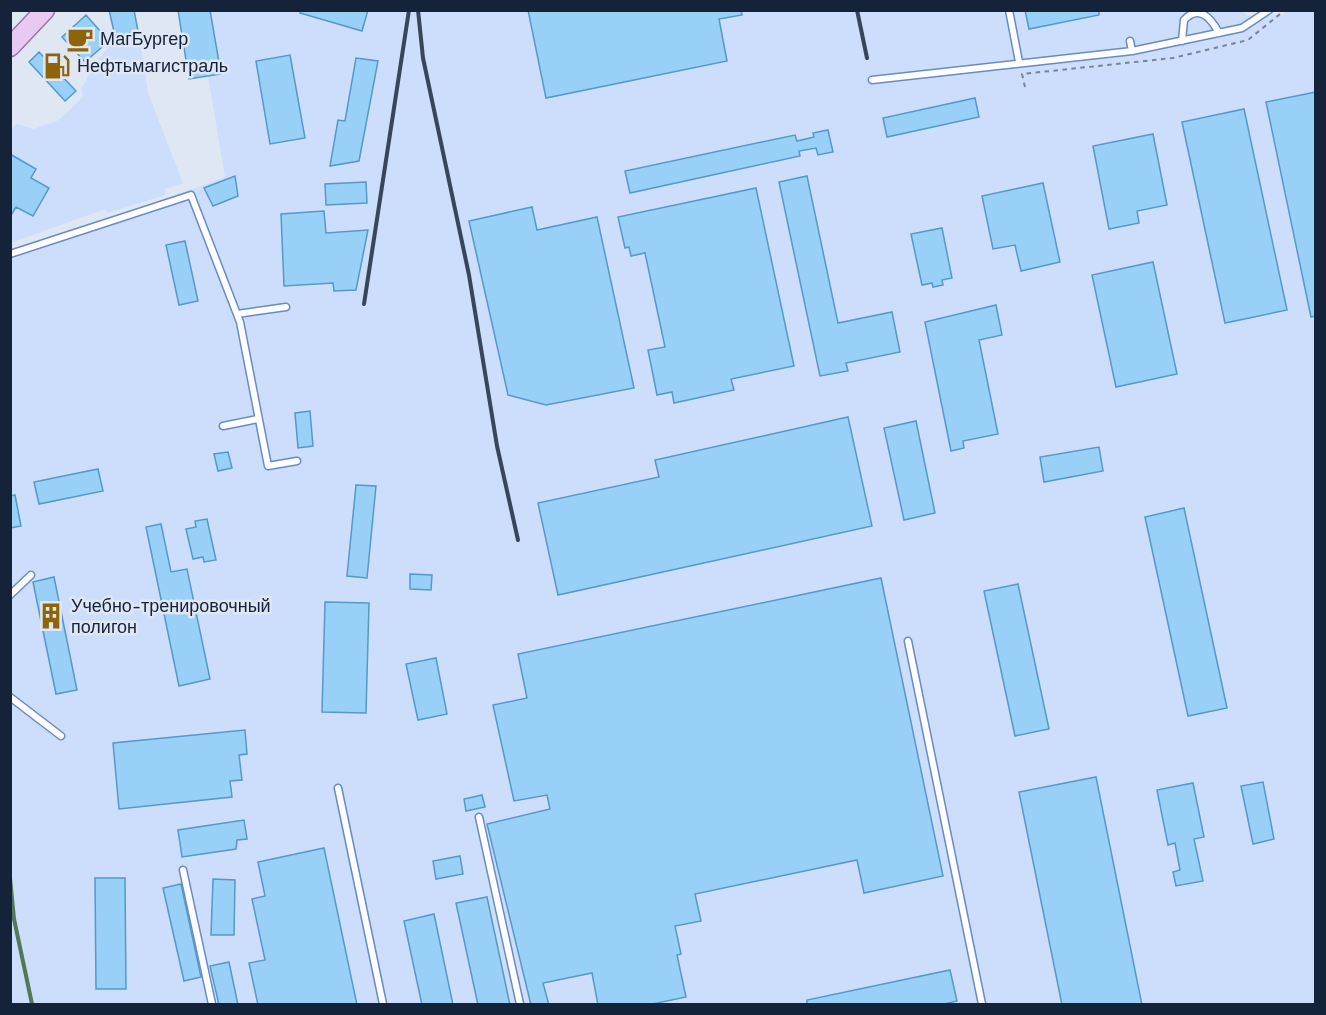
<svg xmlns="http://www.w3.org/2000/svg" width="1326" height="1015" font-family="'Work Sans',sans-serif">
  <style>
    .built { fill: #ccdefb }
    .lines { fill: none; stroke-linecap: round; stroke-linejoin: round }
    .stream { stroke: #537757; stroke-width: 4 }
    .building { fill: #99d0f8; stroke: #5499c8; stroke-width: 1.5 }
    .lane-casing { stroke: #678bc7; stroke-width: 9 }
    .primary-casing { stroke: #9577aa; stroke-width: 21 }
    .path { stroke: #788395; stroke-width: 2; stroke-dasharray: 4.5 4.5; stroke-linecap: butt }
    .lane { stroke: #fff; stroke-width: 6 }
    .primary { stroke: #e9c9f1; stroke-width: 18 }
    .rail { stroke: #38455b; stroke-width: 4 }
    .labels { text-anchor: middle; stroke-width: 5; stroke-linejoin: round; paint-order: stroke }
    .poi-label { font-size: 18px; fill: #14223a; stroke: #dfe7f4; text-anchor: start }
  </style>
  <rect width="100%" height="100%" fill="#dfe7f4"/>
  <!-- built -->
  <path class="built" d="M1241,10L1247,16L1282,15L1288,11H1315V1004H11V256L225,177L197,11Z
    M139,33L148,93L183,183L165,189V195L107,213L105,209L11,243V128L17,124L34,129L59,120L83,97L81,89L98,59L117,39Z"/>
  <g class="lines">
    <!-- stream -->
    <path class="stream" d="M10,878L14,919L32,1004"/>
  </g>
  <!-- building -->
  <path class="building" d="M109,10H134L138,31L115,36Z
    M178,10H210L221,74L189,79Z
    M301,10H368L362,31L300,13Z
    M528,10H741L742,15L719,19L727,61L546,98Z
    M1025,10H1099V15L1029,29Z
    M86,15L109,41L85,62L62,37Z
    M39,52L76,91L65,101L29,62Z
    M290,55L305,138L270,144L256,61Z
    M356,58L378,61L359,161L330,166L338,120L345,121Z
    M1316,92V316L1311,317L1266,102Z
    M975,98L979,117L887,137L883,118Z
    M1244,109L1287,310L1225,323L1182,122Z
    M828,130L833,152L818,155L816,148L799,151L800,156L630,193L625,171L795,135L797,141L814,137L813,133Z
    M1153,134L1167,205L1137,211L1139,223L1109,229L1093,146Z
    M10,154L36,169L31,178L49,188L33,216L16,207L10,217Z
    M235,176L238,196L213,206L204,188Z
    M807,176L838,323L892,312L900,352L846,363L848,371L820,376L779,182Z
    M366,182L367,203L326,205L325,184Z
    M1043,183L1060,262L1021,271L1015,245L993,249L982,196Z
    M756,188L794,366L731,379L734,390L674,403L672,392L657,395L648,350L665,347L645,253L631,256L629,247L625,248L618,217Z
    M532,207L537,230L597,217L634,388L546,405L508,395L469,221Z
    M324,211L326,233L368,230L356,290L334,291L333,283L284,286L281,214Z
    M942,228L952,278L942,280L943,285L933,287L932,283L922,285L911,234Z
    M185,241L198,301L179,305L166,245Z
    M1153,262L1177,374L1116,387L1092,275Z
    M996,305L1002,335L979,340L998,434L963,441L964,448L951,451L925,322Z
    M310,411L313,446L298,448L295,413Z
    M848,417L872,526L558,595L538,503L659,477L655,460Z
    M916,421L935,513L904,520L884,428Z
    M1099,447L1103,471L1044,482L1040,457Z
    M228,452L232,468L218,471L214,454Z
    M98,469L103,491L39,504L34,482Z
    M356,485L376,486L367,578L347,576Z
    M15,495L21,526L10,528V496Z
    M1184,508L1227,708L1188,716L1145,517Z
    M207,519L216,560L204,562L203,557L193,559L186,529L196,527L195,521Z
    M161,524L171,572L187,569L210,679L179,686L146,527Z
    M410,574L432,575L431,590L410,589Z
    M54,577L77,690L56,694L33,582Z
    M881,578L943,876L864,893L857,860L695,894L701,921L675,926L681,954L677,955L686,997L648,1005H598L592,973L543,983L549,1005H531L487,824L550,809L547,795L514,801L493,705L527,698L518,654Z
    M1018,584L1049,729L1015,736L984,591Z
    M325,602L369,603L366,713L322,712Z
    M436,658L447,714L418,720L406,664Z
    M245,730L247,754L239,755L242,780L230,781L232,797L119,809L113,743Z
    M1096,777L1142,1005H1062L1019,792Z
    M1263,782L1274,839L1253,844L1241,786Z
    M1193,783L1204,837L1194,839L1203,881L1176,886L1173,872L1180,870L1175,843L1168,845L1157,790Z
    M482,795L485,807L466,811L464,799Z
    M244,820L247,839L237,840L236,849L182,857L178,830Z
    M324,848L357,1005H258L249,963L265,960L252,899L265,896L258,862Z
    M460,856L463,874L436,879L433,861Z
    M95,878H125L126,989H96Z
    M213,879L235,880L234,935H211Z
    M181,884L201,977L184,981L163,888Z
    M487,897L510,1005H478L456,903Z
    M434,914L453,1005H422L404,921Z
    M229,962L238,1005H219L210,966Z
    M950,970L957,1001L940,1005H807V1000Z"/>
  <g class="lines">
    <!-- lane casing -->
    <g class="lane-casing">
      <path id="lane" d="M1009,10L1019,62
        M1130,41L1132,51
        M1182,41L1184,20C1199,4 1211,18 1219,33
        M872,80L1132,51L1242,28L1269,10
        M10,254L191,195L240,322L268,466L297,461
        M237,314L286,307
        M223,426L258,419
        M10,595L31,575
        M908,641L982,1004
        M10,697L61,736
        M338,788L383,1004
        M479,817L520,1004
        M183,870L212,1004"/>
    </g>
    <!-- primary casing -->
    <g class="primary-casing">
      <path id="primary" d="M10,47L45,10"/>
    </g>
    <!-- path -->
    <path class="path" d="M1025,87L1022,74L1173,58L1248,40L1285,10"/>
    <!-- lane -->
    <use href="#lane" class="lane"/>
    <!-- primary -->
    <use href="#primary" class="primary"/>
    <!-- rail -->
    <path class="rail" d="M418,10L423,58L469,275L497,446L518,540
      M857,10L867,58
      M364,304L409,10"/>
  </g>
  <!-- icons -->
  <defs>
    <g id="cafe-bare" transform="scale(2.07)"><path d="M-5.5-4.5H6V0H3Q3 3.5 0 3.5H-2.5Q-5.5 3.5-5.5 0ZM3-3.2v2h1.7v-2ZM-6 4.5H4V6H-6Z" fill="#8d6407" stroke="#dfe7f4" stroke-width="2.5" paint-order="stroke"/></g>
    <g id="fuel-bare" transform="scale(2.07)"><path d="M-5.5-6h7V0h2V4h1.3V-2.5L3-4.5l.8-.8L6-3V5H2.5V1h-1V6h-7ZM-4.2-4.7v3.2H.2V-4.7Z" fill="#8d6407" stroke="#dfe7f4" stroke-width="2.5" paint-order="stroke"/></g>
    <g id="building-bare" transform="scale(2.07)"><path d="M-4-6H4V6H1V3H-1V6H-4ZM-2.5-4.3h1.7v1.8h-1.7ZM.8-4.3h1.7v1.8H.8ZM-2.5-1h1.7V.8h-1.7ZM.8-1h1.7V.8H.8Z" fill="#8d6407" stroke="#dfe7f4" stroke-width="2.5" paint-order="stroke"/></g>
  </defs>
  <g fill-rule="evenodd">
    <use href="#cafe-bare" x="80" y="39"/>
    <use href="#fuel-bare" x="57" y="66"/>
    <use href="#building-bare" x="51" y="616"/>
  </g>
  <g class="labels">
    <!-- poi labels -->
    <g class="poi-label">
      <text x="100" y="45">МагБургер</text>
      <text x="77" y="72">Нефтьмагистраль</text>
      <text x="71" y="612">Учебно-тренировочный<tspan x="71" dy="21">полигон</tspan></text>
    </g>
  </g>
  <!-- border -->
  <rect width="1326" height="1015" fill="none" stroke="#14223a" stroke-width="24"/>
</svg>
